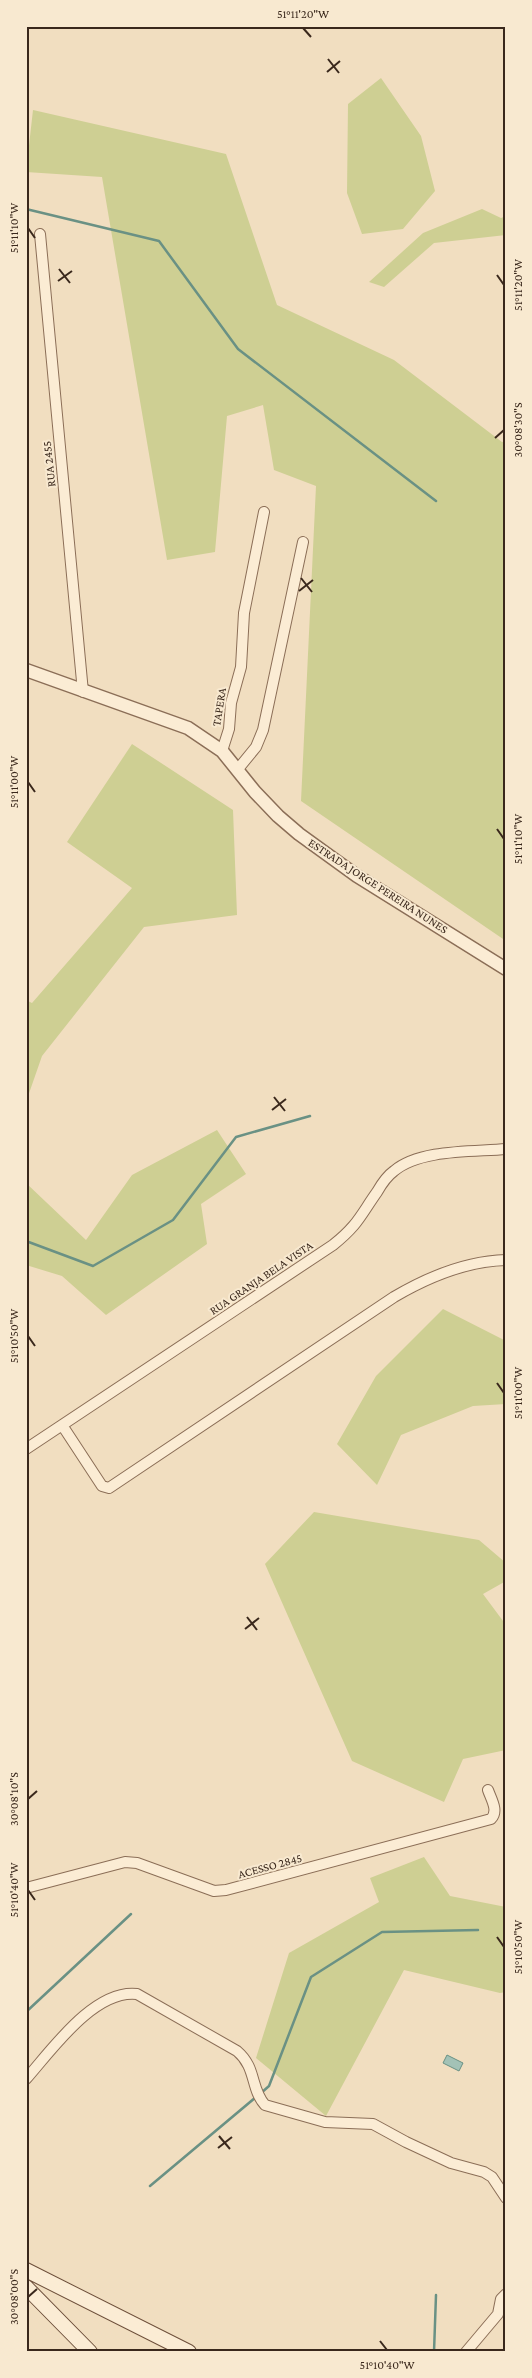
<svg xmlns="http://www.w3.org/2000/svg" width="532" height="2378" font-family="'Crimson Pro',serif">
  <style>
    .green { fill: #cecf93 }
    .water { fill: #a3c2b6; stroke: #6a9184 }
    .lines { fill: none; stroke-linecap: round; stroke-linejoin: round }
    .stream { stroke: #6a9184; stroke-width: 2.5 }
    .minor-casing { stroke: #8b6e57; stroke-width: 12 }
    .tertiary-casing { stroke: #8b6e57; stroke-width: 15 }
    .secondary-casing { stroke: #6d4f3a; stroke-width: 16 }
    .minor { stroke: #fbecd4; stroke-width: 10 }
    .tertiary { stroke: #fbecd4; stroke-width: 12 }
    .secondary { stroke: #fbecd4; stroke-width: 14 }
    .ticks { fill: none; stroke: #3a281c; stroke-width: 2 }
    .labels { text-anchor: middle; stroke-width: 4; stroke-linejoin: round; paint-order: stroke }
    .street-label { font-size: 12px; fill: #3a281c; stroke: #f8e9d0 }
    .neatline { fill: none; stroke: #3a281c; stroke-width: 2 }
    .ticks-label { font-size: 12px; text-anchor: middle; fill: #3a281c }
  </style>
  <rect width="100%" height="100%" fill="#f1dec0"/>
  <!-- green -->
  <path class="green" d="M381,78L421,136L435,191L403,229L362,234L347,193L348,104Z
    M33,110L226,154L277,305L394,360L502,442L506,441V941L301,801L316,486L274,470L263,405L227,416L215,552L167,560L102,177L26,172Z
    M482,209L501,218L506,216V235L434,243L384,287L369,282L423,233Z
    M132,744L233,810L237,915L144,927L42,1056L26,1102V1000L32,1003L132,888L67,842Z
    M217,1130L246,1174L201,1204L207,1244L106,1315L62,1276L26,1265V1183L86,1240L132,1175Z
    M443,1309L506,1341V1404L473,1406L401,1435L377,1485L337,1444L376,1376Z
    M314,1512L479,1540L506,1563V1581L483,1594L506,1625V1750L463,1759L444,1802L352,1761L265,1564Z
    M424,1857L450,1896L506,1907V1992L500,1993L404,1970L326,2116L256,2058L289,1953L379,1902L370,1878Z"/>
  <!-- water -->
  <path class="water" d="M447,2055L463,2063L459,2071L443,2063Z"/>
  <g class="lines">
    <!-- stream -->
    <path class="stream" d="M26,209L159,241L238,349L436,501
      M26,1241L93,1266L173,1220L236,1137L310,1116
      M26,2012L131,1914
      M260,2094L269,2086L311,1977L382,1932L478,1930
      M150,2186L256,2097
      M434,2352L436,2295"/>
    <!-- minor casing -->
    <g class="minor-casing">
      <path id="minor" d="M40,234L83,692
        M222,751L229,729L231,703L241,667L244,613L264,512
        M238,769L256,747L263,730L303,542
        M62,1425L102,1486L109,1488L394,1297C428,1277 466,1261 506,1260
        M26,1449L333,1245C358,1225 360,1216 377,1192C381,1185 387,1176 394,1171C420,1149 473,1152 506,1149
        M26,1888L125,1862L137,1863L214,1891L226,1890L491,1819C499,1811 491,1799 488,1790
        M26,2079C51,2051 94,1989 137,1994L237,2051C257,2068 250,2088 265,2105L325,2122L373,2124L406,2142L451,2163L484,2172L492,2177L506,2198
        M466,2352L498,2314L501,2299L506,2294"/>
    </g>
    <!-- tertiary casing -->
    <g class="tertiary-casing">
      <path id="tertiary" d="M26,670L188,728L222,751L255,792L278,816L299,834L357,876L506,969"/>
    </g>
    <!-- secondary casing -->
    <g class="secondary-casing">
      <path id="secondary" d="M26,2270L189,2352
        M26,2287L90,2352"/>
    </g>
    <!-- minor -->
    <use href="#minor" class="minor"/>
    <!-- tertiary -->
    <use href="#tertiary" class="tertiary"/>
    <!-- secondary -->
    <use href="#secondary" class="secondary"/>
  </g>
  <!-- ticks -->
  <path class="ticks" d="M303,28L311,37M328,59L339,73M327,72L340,61M28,228L35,238M59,269L70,283M497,275L504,285M58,281L72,271M495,438L504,430M301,578L312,592M299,591L313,580M28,782L35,792M497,829L504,839M274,1097L285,1111M272,1110L286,1099M28,1336L35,1346M497,1383L504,1393M247,1617L257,1630M245,1629L259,1618M28,1799L37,1791M28,1890L35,1900M497,1937L504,1947M219,2136L230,2149M218,2148L232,2137M28,2297L37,2289M380,2341L387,2350"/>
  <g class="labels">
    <!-- street labels -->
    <g class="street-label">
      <text transform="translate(49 464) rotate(-96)" y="4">RUA 2455</text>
      <text transform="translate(219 707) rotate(-81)" y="4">TAPERA</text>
      <text transform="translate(378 886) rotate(33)" y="4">ESTRADA JORGE PEREIRA NUNES</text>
      <text transform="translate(261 1278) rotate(-34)" y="4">RUA GRANJA BELA VISTA</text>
      <text transform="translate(270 1866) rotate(-15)" y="4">ACESSO 2845</text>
    </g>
  </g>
  <!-- border -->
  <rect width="532" height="2378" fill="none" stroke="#f8e9d0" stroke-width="55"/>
  <rect x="28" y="28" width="476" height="2322" class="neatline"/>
  <g class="ticks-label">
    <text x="303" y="18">51°11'20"W</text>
    <text transform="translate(14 228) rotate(-90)" y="4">51°11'10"W</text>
    <text transform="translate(518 285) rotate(-90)" y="4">51°11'20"W</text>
    <text transform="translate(518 430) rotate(-90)" y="4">30°08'30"S</text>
    <text transform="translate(14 782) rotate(-90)" y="4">51°11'00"W</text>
    <text transform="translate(518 839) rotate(-90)" y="4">51°11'10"W</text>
    <text transform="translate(14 1336) rotate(-90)" y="4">51°10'50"W</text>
    <text transform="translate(518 1393) rotate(-90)" y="4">51°11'00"W</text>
    <text transform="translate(14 1799) rotate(-90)" y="4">30°08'10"S</text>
    <text transform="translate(14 1890) rotate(-90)" y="4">51°10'40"W</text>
    <text transform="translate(518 1947) rotate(-90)" y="4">51°10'50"W</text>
    <text transform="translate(14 2297) rotate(-90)" y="4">30°08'00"S</text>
    <text x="387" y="2369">51°10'40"W</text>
  </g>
</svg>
